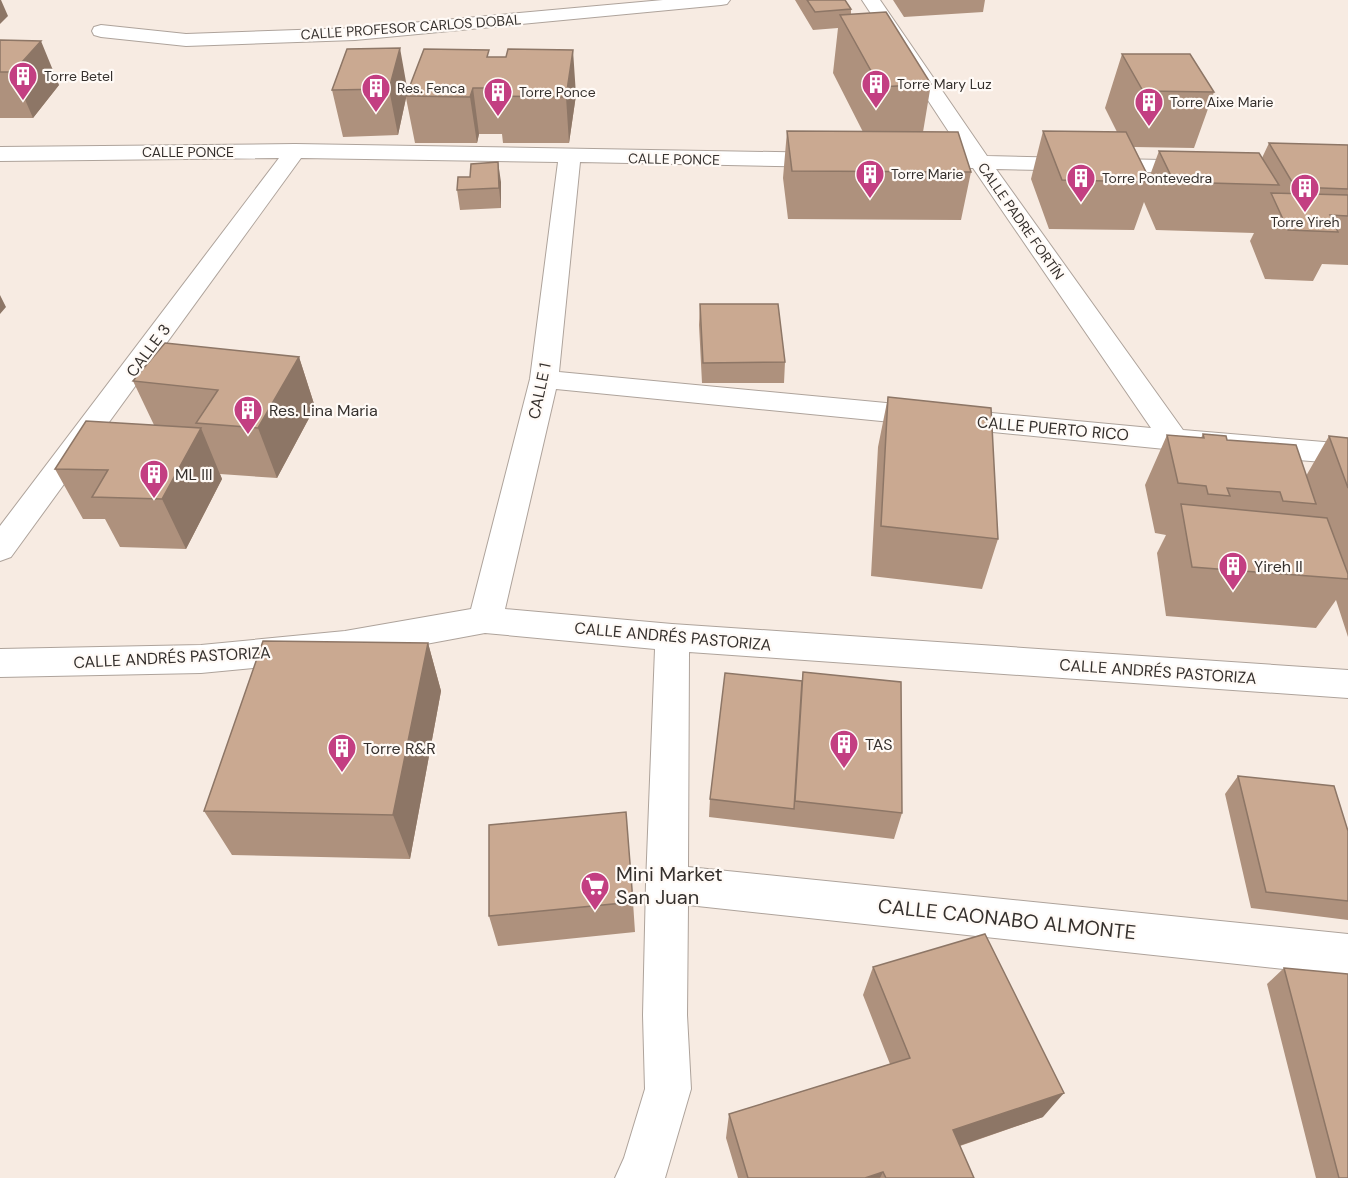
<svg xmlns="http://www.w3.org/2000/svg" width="1348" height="1178" font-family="'DM Sans',sans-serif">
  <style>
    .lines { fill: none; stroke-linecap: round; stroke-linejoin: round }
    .street-casing { stroke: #aea39b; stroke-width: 2 }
    .street { fill: #fff; fill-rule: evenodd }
    .wall { fill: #ae917d }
    .shaded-wall { fill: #8d7666 }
    .building { fill: #caa991; stroke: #8d7666; stroke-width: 1.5 }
    .labels { text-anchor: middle; stroke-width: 4.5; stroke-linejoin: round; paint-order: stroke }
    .far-street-label { font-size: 14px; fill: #35302d; stroke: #fffaf6 }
    .far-poi-label { font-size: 14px; fill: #35302d; stroke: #fffaf6; text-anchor: start }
    .street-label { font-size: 16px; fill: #35302d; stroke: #fffaf6 }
    .poi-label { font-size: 16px; fill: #35302d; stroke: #fffaf6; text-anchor: start }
    .near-poi-label { font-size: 20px; fill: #35302d; stroke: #fffaf6; text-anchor: start }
    .near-street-label { font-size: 20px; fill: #35302d; stroke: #fffaf6 }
  </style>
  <rect width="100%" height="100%" fill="#f7ebe2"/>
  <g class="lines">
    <!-- street casing -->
    <g class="street-casing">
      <path id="street" d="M663,0H730L727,4L721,5L355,40L186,46L101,37L94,35L92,31L94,27L101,25L186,34L355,28Z
        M862,0H880L987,156L1207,161L1210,166L1207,171L1199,173L996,169L1183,430L1348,444V464L1175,450L556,389L505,609L672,624L1348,670V698L689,652L688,867L1348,934V976L688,905L687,1015L691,1089L665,1178H615L624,1158L645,1089L643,1015L646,884L655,649L485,633L345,659L201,673L0,677V649L201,645L345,631L471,609L530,379L558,162L301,158L11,557L0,561V526L279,158L0,161V147L295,144L830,153L838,155L841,160L838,165L830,167L580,162L559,372L1151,428L973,168H924L916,166L913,161L916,156L964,155Z"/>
    </g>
    <!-- street -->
    <use href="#street" class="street"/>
  </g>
  <!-- wall -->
  <path class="wall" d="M795,0H845L851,9V14L931,84L923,132L971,172L961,220L788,219L783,178L787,131L863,132L833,73L838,28L813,30Z
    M893,0H985L983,12L904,17Z
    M0,40L59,85L33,118H0Z
    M347,49L408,92L490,57L576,95L569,143H503L502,134H479L477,143H415L406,98L398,135L343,137L332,90Z
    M1122,54L1214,92L1194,148L1134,147L1149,178L1159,151L1262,158L1269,143L1348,145V265L1322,264L1313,281L1265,279L1250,241L1254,233L1156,230L1144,202L1134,230L1049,229L1031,179L1043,131L1117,132L1105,108Z
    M501,182V208L460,210L457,190Z
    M700,304L785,362L784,383H702L699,325Z
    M299,357L315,407L277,478L220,474L222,479L186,549L120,547L105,519H83L55,469L154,425L133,381Z
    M888,397L998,539L982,589L871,576L878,447Z
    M1203,434L1227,440L1306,476L1329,436L1348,438V637L1336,600L1316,628L1166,616L1157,553L1166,535L1155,533L1145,485L1167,435L1201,438Z
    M428,643L441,691L410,859L232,855L204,811Z
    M803,672L902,813L894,839L709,817L710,799L802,681Z
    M1238,776L1348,831V920L1251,908L1225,794Z
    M633,902L635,932L498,946L489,916Z
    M873,967L1043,1117L960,1146L974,1178H738L726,1138L729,1114L890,1064L863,995Z
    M1284,968L1348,1178H1316L1267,984Z"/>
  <!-- shaded-wall -->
  <path class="shaded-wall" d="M0,0H1L8,16L0,24Z
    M41,41L59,85L33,118L13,72Z
    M400,48L408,93L406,96V98L398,135L389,89Z
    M573,50L576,95L569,143L566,97Z
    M473,88L479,134L477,143L470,97Z
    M498,162L501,182V208L499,188Z
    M0,295L6,307L0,314Z
    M299,357L315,407L277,478L258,428Z
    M201,428L222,479L186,549L162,499Z
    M428,643L441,691L410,859L393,815Z
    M1064,1093L1043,1117L938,1153L953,1130Z
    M883,1172L880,1178H865Z"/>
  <!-- building -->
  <path class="building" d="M807,0H845L851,9L815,12Z
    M886,12L931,84L880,87L840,15Z
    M0,40L41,41L13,72H0Z
    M400,48L389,89L332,90L347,49Z
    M424,49L489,50L487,57H506L508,49L573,50L566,97L497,96L499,88H473L470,97L406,96Z
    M1122,54H1190L1214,92L1143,91Z
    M787,131L958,132L971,172L792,171Z
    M1043,131L1126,132L1151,182L1062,180Z
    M1269,143L1348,145V189L1295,187Z
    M1159,151L1259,153L1279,185L1174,182Z
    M498,162L499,188L457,190L458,177H470L471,164Z
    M1271,193L1348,195V216L1330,215L1338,232L1288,230Z
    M700,304H778L785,362L703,363Z
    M165,343L299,357L258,428L196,423L218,390L133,381Z
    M888,397L991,408L998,539L881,526Z
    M86,421L201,428L162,499L92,497L108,470L55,469Z
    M1203,434L1226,436L1227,440L1296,445L1316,504L1283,501L1280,492L1227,488L1230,496L1208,494L1206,486L1178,483L1167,435L1204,438Z
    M1329,436L1348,438V488Z
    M1181,504L1327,518L1348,574V579L1192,567Z
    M263,641L428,643L393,815L204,811Z
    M803,672L901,682L902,813L795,801Z
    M725,673L802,681L794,809L710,799Z
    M1238,776L1334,786L1348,831V901L1266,892Z
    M626,812L633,902L489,916V825Z
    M985,934L1064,1093L953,1130L974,1178H886L883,1172L865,1178H748L729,1114L910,1058L873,967Z
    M1284,968L1348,974V1178H1339Z"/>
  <!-- icons -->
  <defs>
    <g id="building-pin" transform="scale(1.5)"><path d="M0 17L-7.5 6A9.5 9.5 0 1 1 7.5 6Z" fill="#c33f82" stroke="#fffaf6"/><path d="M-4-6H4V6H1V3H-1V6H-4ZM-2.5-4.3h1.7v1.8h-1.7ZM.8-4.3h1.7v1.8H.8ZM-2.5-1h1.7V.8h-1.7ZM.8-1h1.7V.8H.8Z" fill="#fff"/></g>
    <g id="supermarket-pin" transform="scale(1.5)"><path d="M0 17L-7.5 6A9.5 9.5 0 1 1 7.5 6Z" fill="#c33f82" stroke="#fffaf6"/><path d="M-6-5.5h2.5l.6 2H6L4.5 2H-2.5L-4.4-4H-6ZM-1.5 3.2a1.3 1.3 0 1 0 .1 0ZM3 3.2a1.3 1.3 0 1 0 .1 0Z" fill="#fff"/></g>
  </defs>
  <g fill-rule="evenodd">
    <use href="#building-pin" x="23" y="76"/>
    <use href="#building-pin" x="876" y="84"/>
    <use href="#building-pin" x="376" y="88"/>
    <use href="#building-pin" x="498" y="92"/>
    <use href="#building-pin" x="1149" y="102"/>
    <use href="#building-pin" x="870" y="174"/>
    <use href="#building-pin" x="1081" y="178"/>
    <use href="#building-pin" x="1305" y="188"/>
    <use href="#building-pin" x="248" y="410"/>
    <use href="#building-pin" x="154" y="474"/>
    <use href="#building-pin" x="1233" y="566"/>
    <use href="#building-pin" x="844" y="744"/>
    <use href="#building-pin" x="342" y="748"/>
    <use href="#supermarket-pin" x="595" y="886"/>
  </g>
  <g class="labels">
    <!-- far-street labels -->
    <g class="far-street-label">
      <text transform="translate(411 27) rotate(-4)" y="5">CALLE PROFESOR CARLOS DOBAL</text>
      <text x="188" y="157">CALLE PONCE</text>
      <text transform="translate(674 159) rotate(1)" y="5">CALLE PONCE</text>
      <text transform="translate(1021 221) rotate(55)" y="5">CALLE PADRE FORTÍN</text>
    </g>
    <!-- far-poi labels -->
    <g class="far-poi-label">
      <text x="44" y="81">Torre Betel</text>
      <text x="897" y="89">Torre Mary Luz</text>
      <text x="397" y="93">Res. Fenca</text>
      <text x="519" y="97">Torre Ponce</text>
      <text x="1170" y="107">Torre Aixe Marie</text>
      <text x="891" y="179">Torre Marie</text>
      <text x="1102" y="183">Torre Pontevedra</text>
      <text x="1305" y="227" text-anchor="middle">Torre Yireh</text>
    </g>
    <!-- street labels -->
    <g class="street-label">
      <text transform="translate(148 350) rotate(-53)" y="6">CALLE 3</text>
      <text transform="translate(539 391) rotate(-78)" y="6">CALLE 1</text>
      <text transform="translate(1053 428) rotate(5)" y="6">CALLE PUERTO RICO</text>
      <text transform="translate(673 636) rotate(5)" y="6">CALLE ANDRÉS PASTORIZA</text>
      <text transform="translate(172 657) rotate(-3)" y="6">CALLE ANDRÉS PASTORIZA</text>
      <text transform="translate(1158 671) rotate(4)" y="6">CALLE ANDRÉS PASTORIZA</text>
    </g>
    <!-- poi labels -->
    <g class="poi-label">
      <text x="269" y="416">Res. Lina Maria</text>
      <text x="175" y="480">ML III</text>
      <text x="1254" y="572">Yireh II</text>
      <text x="865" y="750">TAS</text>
      <text x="363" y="754">Torre R&amp;R</text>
    </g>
    <!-- near-poi labels -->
    <g class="near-poi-label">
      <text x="616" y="881">Mini Market<tspan x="616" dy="23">San Juan</tspan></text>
    </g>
    <!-- near-street labels -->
    <g class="near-street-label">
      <text transform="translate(1007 919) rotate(6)" y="7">CALLE CAONABO ALMONTE</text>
    </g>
  </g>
</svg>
